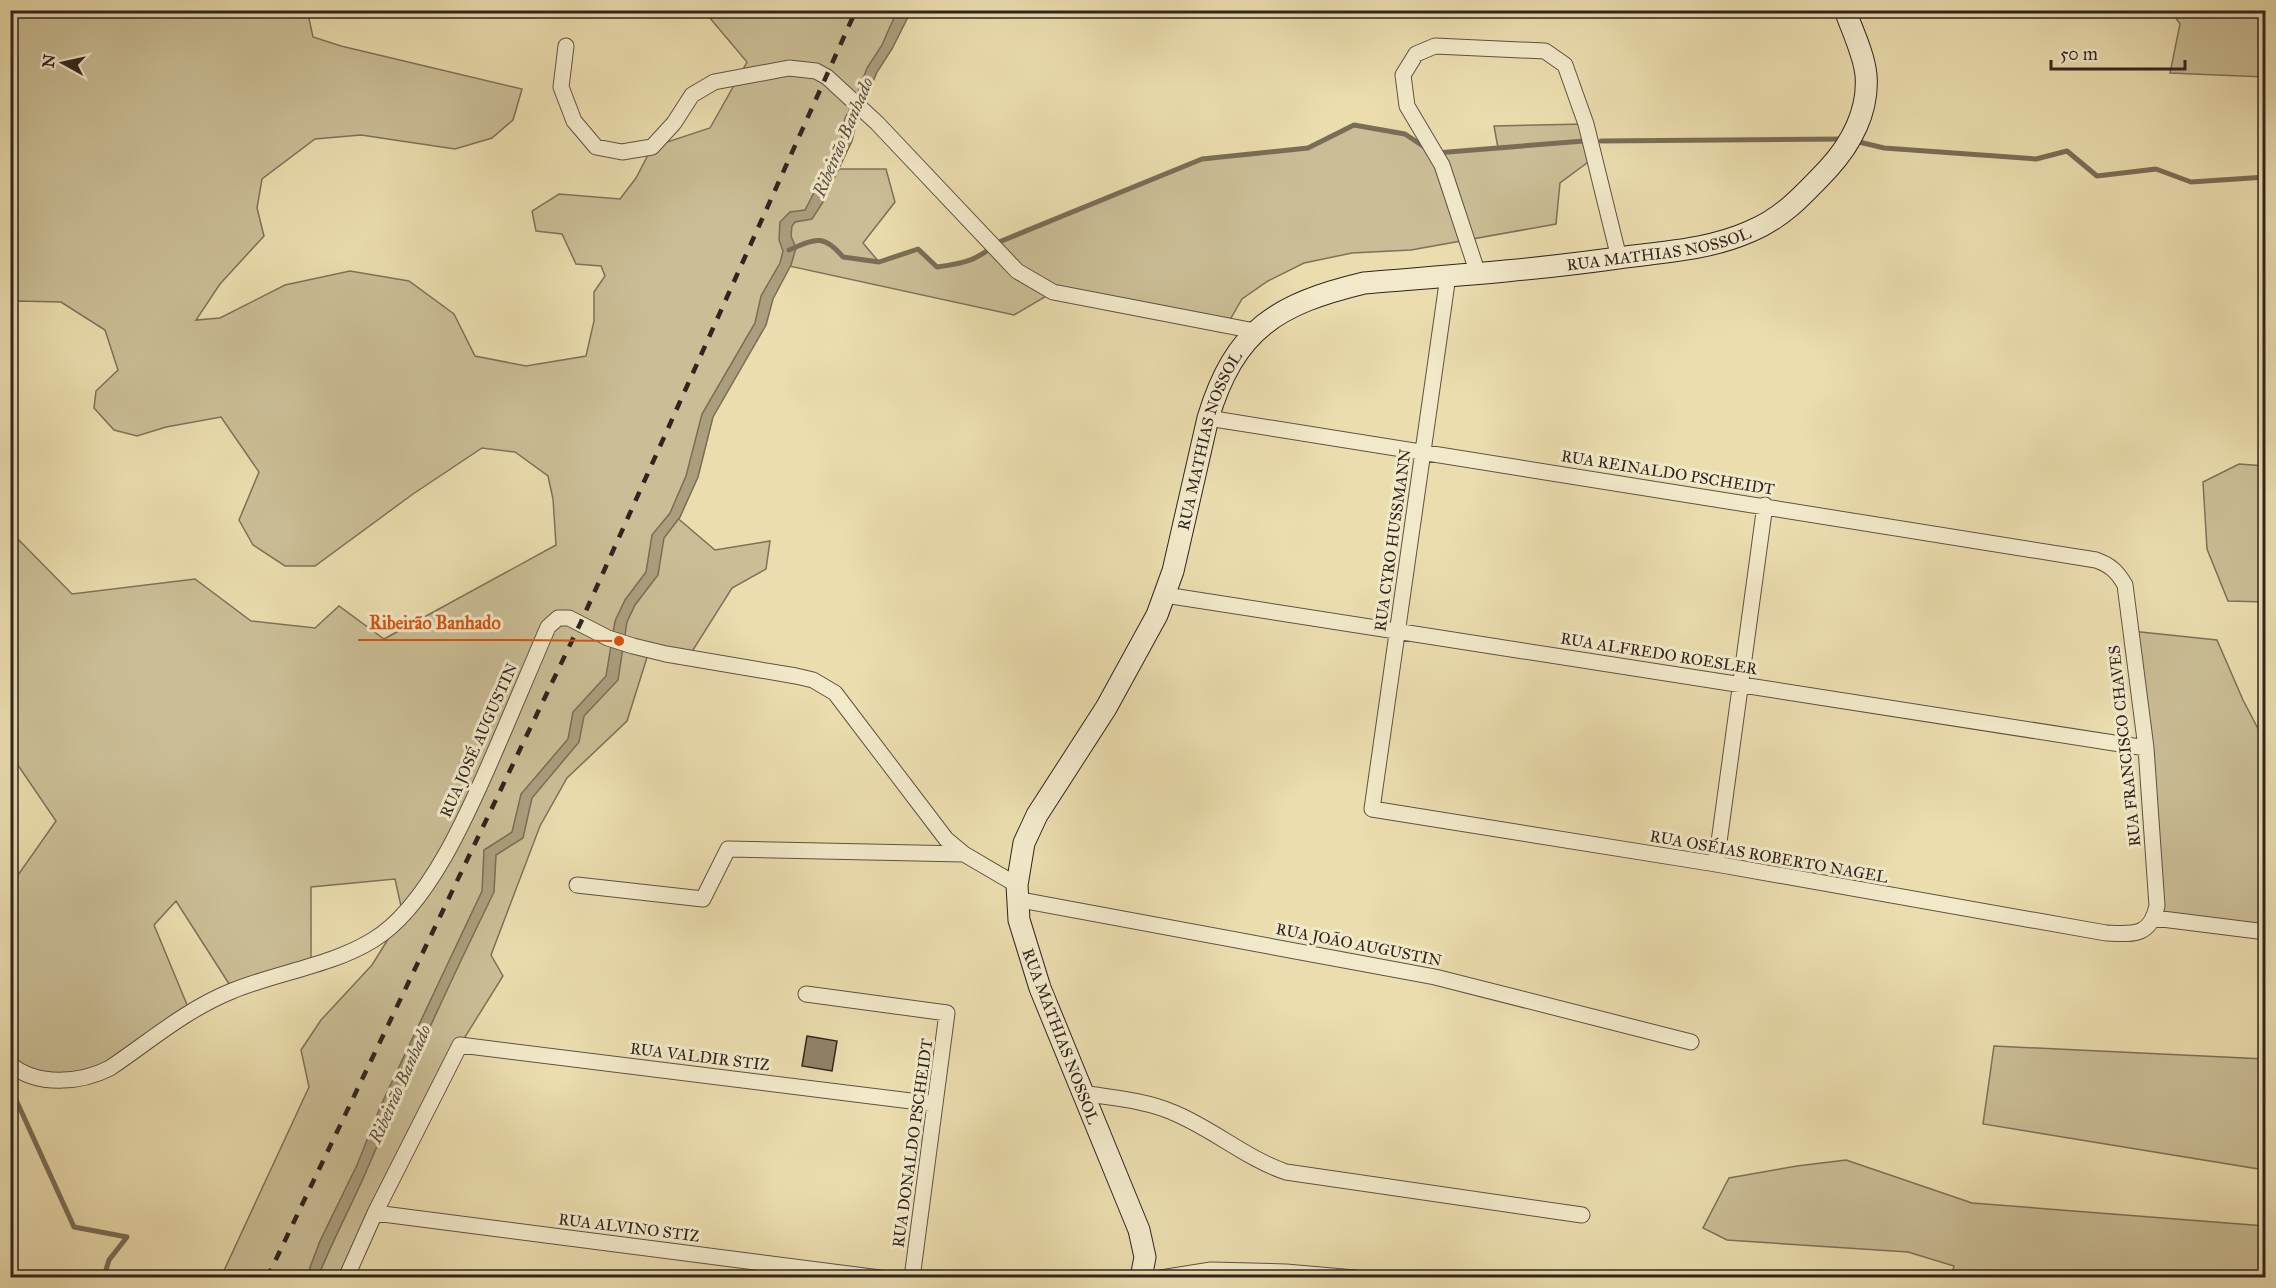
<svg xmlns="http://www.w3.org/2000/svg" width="2276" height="1288" font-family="'IM FELL Great Primer',serif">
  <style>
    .green { fill: #cbbe96; stroke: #7e715a; stroke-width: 1.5 }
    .water { fill: #ab9e7d; stroke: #7a6d57; stroke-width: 1.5 }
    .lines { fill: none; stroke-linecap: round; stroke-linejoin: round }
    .stream { stroke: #7a6d57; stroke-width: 5 }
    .building { fill: #918469; stroke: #30241f; stroke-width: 1.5 }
    .street-casing { stroke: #5f5243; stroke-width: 17 }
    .secondary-casing { stroke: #30241f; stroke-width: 23 }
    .street { stroke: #f2e9ca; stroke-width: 15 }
    .secondary { stroke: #f2e9ca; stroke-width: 21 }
    .rail { stroke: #30241f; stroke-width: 4.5; stroke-dasharray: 10 10; stroke-linecap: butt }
    .labels { text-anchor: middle; stroke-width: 6; stroke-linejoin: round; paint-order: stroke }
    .street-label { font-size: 16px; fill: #30241f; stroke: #f2e9ca }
    .water-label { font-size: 18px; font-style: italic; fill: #5b4f40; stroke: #f2e9ca }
    .leader { fill: none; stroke: #d6540e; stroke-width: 2 }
    .callout-dot { fill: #d6540e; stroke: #f2e9ca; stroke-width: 2 }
    .callout-label { font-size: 18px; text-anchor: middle; font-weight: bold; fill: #d6540e; stroke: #f2e9ca; stroke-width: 6; stroke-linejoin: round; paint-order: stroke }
  </style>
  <rect width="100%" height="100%" fill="#ebddae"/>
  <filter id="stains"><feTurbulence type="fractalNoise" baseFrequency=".00333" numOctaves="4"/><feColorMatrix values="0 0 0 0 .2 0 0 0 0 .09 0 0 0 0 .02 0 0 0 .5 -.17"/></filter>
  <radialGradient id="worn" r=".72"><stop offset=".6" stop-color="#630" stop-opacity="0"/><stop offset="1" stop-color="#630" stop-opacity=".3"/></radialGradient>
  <!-- green -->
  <path class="green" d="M11,11H309L308,14L313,37L341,46L522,89L513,120L492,138L455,149L361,135L315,139L262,179L257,208L264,236L220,284L196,320L220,318L285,285L350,271L409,281L454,314L475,356L526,366L586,356L594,321V292L605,276L601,266L576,264L562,234L536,231L532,211L559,194L620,199L636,178L652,147L710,128L747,62L704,11H903L834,169H886L895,202L863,243L879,262L918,249L937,267C966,263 975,261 999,242L1202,159L1308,148L1354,125L1405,134L1433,153L1498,148L1494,126L1586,124L1595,157L1560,183L1556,224L1411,250L1352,253L1304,263L1268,281L1242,299L1227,325L1053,292L1014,315L785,265L759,325L707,416L674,515L715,550L770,541L766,569L732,588L688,658L649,651L627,721L567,778L540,826L491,955L503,976L460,1045L346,1277H221L309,1087L301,1050L321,1020L372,965L403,915L395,879L311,887V965L233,990L176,901L154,925L190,1012L110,1068L67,1080L11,1064V1018L14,1013L10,1001L11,885L56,821L11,755V532L72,594L195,579L251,621L315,628L339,606L384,639L556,545L553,499L548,476L515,452L482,448L413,494L315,566H285L253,545L239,520L259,472L221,417L166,427L137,436L114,430L94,408L96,391L118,370L105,330L61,302L17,301L11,308Z
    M2171,11H2265V77L2170,73L2180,24Z
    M2239,464L2265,466V602L2228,601L2207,549L2203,482Z
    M2131,631L2217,640L2243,700L2265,742V932L2154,918Z
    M1994,1046L2265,1059V1170L1983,1124Z
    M1846,1160L1972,1203L2265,1226V1277H1951L1954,1266L1908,1252L1727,1240L1703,1228L1729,1178L1797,1166Z"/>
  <!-- water -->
  <path class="water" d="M897,11H909L907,19L892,49L877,72L857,120L852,141L823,202L812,219L795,222L792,226L791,236L796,248L791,265L773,299L766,325L713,417L698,477L680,517L664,538L658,575L635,605L627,622L618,680L584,716L579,742L532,798L523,838L496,855L494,892C450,982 408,1073 369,1165C353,1203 333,1239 318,1277L306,1278L320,1241L357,1165L381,1105L482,891L484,850L512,832L521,794L568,739L573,712L606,676L615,621L625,600L646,572L652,535L670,513L686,476L702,414L755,323L761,296L780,263L783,251L779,240L780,222L790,212L805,210L841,140L845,118L854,102L867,68L882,45Z"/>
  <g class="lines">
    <!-- stream -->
    <path class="stream" d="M1601,141L1843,139
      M1855,141L1884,148L2036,159L2067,151L2097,176L2156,169L2191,182L2266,177
      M1436,153L1584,141
      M789,250C815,239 823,233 843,257L879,262L918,249L937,267C966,263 975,261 999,242L1202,159L1308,148L1354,125L1405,134L1426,148
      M10,1096L17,1102L74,1227L127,1237L109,1260L105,1273L99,1278"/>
  </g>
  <!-- building -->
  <path class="building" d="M807,1036L837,1041L832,1071L802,1066Z"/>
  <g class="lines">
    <!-- street casing -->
    <g class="street-casing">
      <path id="street" d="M566,46L561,87L574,121L596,147L622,152L652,147L674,123L692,95L714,82L789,68L816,71L827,77L877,123L1017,271L1053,292L1255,331
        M1478,274L1442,165L1407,106L1403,75L1416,54L1435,46L1545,51L1565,65L1586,124L1619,258
        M1208,418C1504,464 1800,511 2096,560C2110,565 2117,571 2125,585L2146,748L2157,906C2150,937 2133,934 2106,933L1716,864L1372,809L1448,276
        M1165,595L2146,748
        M1716,864L1765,505
        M577,885L703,899L728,849L964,854
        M1016,899L1435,977L1691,1042
        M2154,918L2266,932
        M806,994L947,1013L912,1278
        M10,1064C37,1087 81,1083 110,1068C150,1041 187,1009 232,991C278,972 331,966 373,940C432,905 475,797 502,735C517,699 533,663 548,627L558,618H569L608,638L633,646L666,654L796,676L813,680L835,693L946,839L964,854L1017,885
        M1082,1093C1111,1098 1145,1100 1172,1112C1212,1128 1245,1158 1286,1172L1582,1215
        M375,1213L880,1278
        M346,1278L375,1213L460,1045L935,1104
        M1161,1278L1211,1270L1286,1272L1355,1278"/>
    </g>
    <!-- secondary casing -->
    <g class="secondary-casing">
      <g id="secondary">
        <path id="s1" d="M1141,1278L1145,1257L1139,1230L1040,988L1019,920L1017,885L1024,843L1037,815L1106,708L1157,615L1173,571L1208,418C1235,329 1277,304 1364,283C1449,276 1533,270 1618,258C1662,252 1709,250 1751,231C1783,218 1804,194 1828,169C1851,144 1869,111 1866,75C1864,54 1852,30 1845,10"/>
      </g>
    </g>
    <!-- street -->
    <use href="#street" class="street"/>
    <!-- secondary -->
    <use href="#secondary" class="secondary"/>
    <!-- rail -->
    <path class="rail" d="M267,1278L581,622L856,10"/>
  </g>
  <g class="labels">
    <!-- street labels -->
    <g class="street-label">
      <text dy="6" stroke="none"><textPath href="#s1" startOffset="1444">RUA MATHIAS NOSSOL</textPath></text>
      <text dy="6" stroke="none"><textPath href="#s1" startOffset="906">RUA MATHIAS NOSSOL</textPath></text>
      <text transform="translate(1668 472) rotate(9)" y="6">RUA REINALDO PSCHEIDT</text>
      <text transform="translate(1392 540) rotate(-82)" y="6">RUA CYRO HUSSMANN</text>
      <text transform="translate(1659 653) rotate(9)" y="6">RUA ALFREDO ROESLER</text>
      <text transform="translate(478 740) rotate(-66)" y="6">RUA JOSÉ AUGUSTIN</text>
      <text transform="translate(2124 746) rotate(-96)" y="6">RUA FRANCISCO CHAVES</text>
      <text transform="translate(1769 856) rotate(10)" y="6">RUA OSÉIAS ROBERTO NAGEL</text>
      <text transform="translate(1359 944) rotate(11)" y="6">RUA JOÃO AUGUSTIN</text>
      <text transform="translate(1061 1036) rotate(69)" y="6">RUA MATHIAS NOSSOL</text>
      <text transform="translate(700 1056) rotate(7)" y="6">RUA VALDIR STIZ</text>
      <text transform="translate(912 1143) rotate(-82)" y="6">RUA DONALDO PSCHEIDT</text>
      <text transform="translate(629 1227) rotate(7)" y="6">RUA ALVINO STIZ</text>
    </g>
    <!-- water labels -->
    <g class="water-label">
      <text transform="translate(843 137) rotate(-67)" y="6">Ribeirão Banhado</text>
      <text transform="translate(400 1084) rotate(-66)" y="6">Ribeirão Banhado</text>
    </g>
  </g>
  <!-- callouts -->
  <path class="leader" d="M619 641L513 640H358"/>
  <circle class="callout-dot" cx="619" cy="641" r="6"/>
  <g class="callout-label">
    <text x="435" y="629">Ribeirão Banhado</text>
  </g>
  <!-- margin -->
  <rect width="2276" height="1288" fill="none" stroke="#ebddae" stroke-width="36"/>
  <rect x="12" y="12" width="2252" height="1264" fill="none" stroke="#30241f" stroke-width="3"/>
  <rect x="18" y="18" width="2240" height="1252" fill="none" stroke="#30241f" stroke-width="1.5"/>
  <!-- north arrow -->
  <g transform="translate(63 63) rotate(278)" stroke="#f2e9ca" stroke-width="4.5" paint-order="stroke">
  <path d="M0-4.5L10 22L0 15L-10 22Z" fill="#30241f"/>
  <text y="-9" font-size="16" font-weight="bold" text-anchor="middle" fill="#30241f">N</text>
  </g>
  <!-- scale -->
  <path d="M2051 60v9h134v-9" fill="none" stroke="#30241f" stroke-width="3"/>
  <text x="2060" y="60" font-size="18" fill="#30241f" stroke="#f2e9ca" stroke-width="4.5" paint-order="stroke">50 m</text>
  <rect width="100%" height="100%" filter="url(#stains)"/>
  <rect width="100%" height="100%" fill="url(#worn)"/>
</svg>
